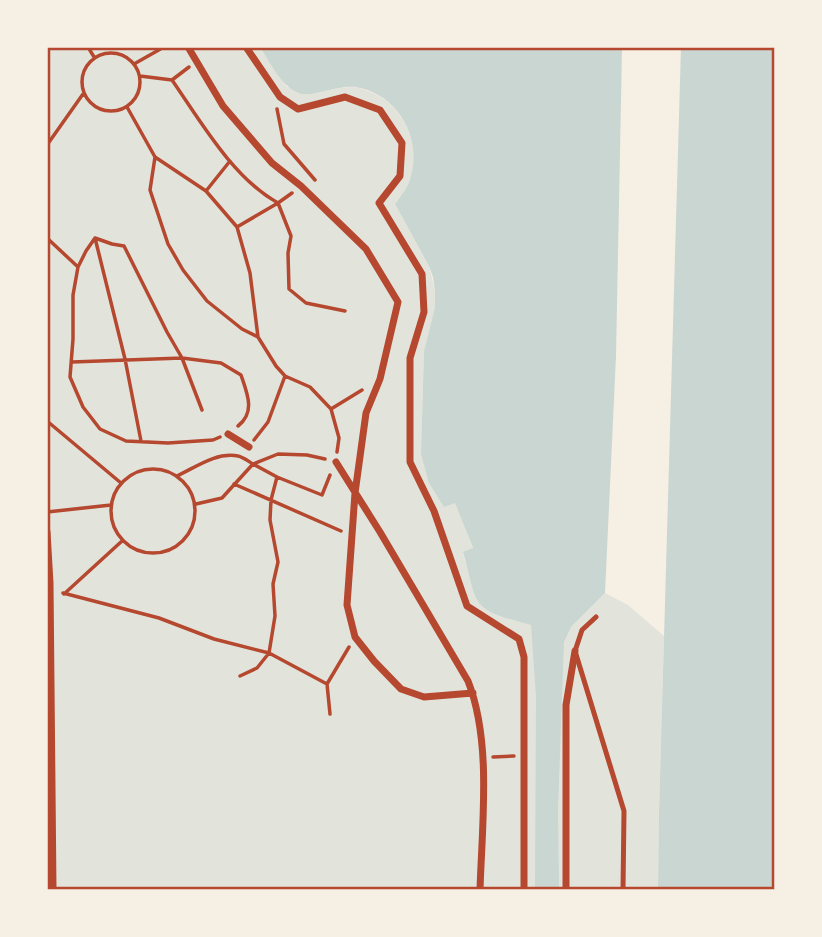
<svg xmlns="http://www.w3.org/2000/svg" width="822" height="937" font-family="'Archivo Narrow',sans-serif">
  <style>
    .green { fill: #e2e4dc }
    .water { fill: #c9d6d2 }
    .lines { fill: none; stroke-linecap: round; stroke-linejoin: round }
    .path { stroke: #b5482f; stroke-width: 3.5 }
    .pedestrian { stroke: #b5482f; stroke-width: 5 }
    .minor { stroke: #b5482f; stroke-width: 7 }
    .neatline { fill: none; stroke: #b5482f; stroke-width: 2.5 }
  </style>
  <rect width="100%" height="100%" fill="#f6efe4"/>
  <!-- green -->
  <path class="green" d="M47,47H260L287,87C300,88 313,90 326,90C337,89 347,85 358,88C398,96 421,137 412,176C409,186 401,195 395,204L429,266L435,291V307L424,351L421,454L455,502L473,549L463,553L477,601L486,609L571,627L605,593L628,605L664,636L659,812L658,890H47Z"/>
  <!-- water -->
  <path class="water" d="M260,47H622L616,356L605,593L571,627L564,642L558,809L559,890H535L536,696L531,625C516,620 486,616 477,600C472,591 467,564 463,552L473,548L455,503L444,507L429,483L421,454L424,351L435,307V291L433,277L429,266L395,204C401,195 409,187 411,176C422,137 397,93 355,87C338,85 316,96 302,94C282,89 271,63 260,47Z
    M681,47H775V890H658L659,812Z"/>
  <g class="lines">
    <!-- path -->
    <path class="path" d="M88,47L94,57
      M82 82a29 29 0 1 1 58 0a29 29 0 1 1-58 0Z
      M134,64L164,47
      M140,76L172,80L189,67
      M172,80C201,122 233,178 278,203L291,236L288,253L289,289L306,303L345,311
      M127,107L155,157L150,190L168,244L183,270L207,301L242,329L258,337
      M277,109L284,144L315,180
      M47,145L83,94
      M155,157L206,191L237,227L250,273L258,337L276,366L285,376L310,387L331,409L362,390
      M206,191L230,161
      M237,227L278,203L292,193
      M47,238L78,267
      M95,238L125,359L141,441
      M72,362L182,358L221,363L241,375C247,393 256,412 238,426
      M331,409L339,438L337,452
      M202,410L182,358L167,332L124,246L112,244L95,238L86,251L78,267L73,295V339L70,377L83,407L100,429L126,441L168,443L213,440L220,437
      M47,421L121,483
      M254,440L268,422L285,376
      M325,459L307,455L278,454L253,464L277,477L322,495L330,475
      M111 511a42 42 0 1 1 84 0a42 42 0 1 1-84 0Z
      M177,476C196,467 216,452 238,456C243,457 248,461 253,464L222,498L196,504
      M234,484L341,531
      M47,512L111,505
      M63,593L159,618L214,639L269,653L327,684L330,714
      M64,594L122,541
      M240,676L257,668L269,653L275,616L273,584L278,562L270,520L271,500L277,477
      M327,684L349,647
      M493,757L514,756"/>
    <!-- pedestrian -->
    <path class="pedestrian" d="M596,617L582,630L575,651L624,811L623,890"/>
    <!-- minor -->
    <path class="minor" d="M188,47L223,106L272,163L301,186L366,249L398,302L380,379L366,413L355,493L347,605L355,637L374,661L401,689L424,697L473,693
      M246,47L280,97L298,109L345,97L380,110L402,143L400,176L379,203L422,274L424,312L410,358V462L434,511L467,606L519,639L524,657V890
      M228,434L249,447
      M336,462L380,532L468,681C492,742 482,824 480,890
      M47,532L50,583L53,890
      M566,890V705L575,651"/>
  </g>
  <!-- border -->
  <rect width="822" height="937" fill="none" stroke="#f6efe4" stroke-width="98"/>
  <rect x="49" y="49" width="724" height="839" class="neatline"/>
</svg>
